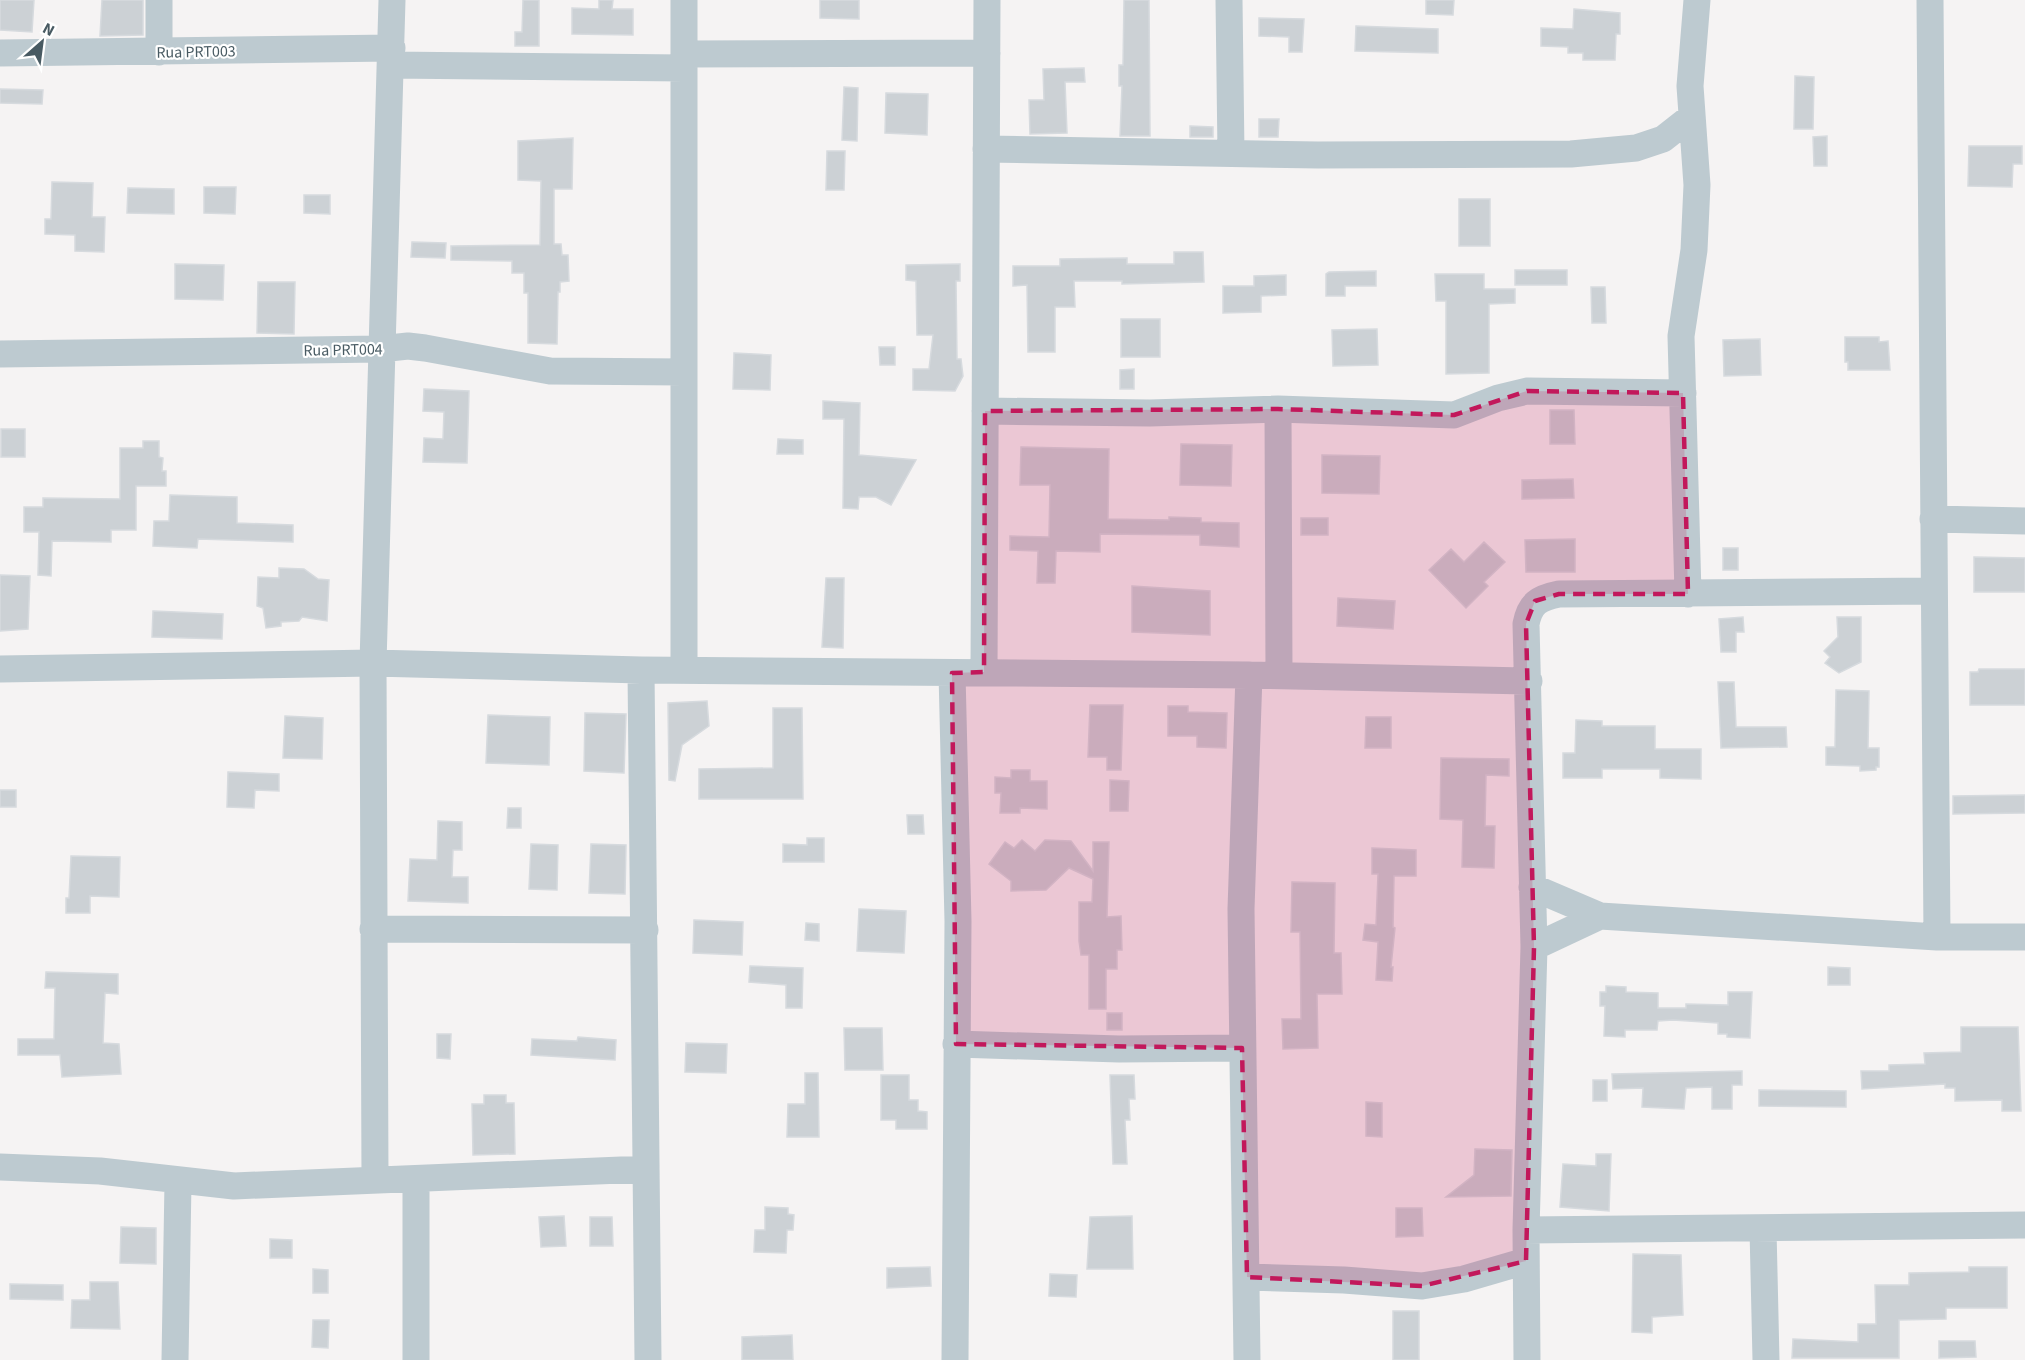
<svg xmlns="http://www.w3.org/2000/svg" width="2025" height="1360" font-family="'Source Sans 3',sans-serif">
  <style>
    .building { fill: #ccd1d5; stroke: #d6dade; stroke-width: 1.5 }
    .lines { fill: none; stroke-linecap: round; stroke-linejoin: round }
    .minor { stroke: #bdcad0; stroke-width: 27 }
    .marked { fill: #c2185b; fill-opacity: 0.2; stroke: #c2185b; stroke-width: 4.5; stroke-dasharray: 12 8; stroke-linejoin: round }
    .labels { text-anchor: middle; stroke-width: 4.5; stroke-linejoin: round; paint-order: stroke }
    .street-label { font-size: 16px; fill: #485a62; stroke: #fff }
  </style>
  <rect width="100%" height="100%" fill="#f5f3f3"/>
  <!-- building -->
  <path class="building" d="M0,0H34L32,32L0,30Z
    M102,0H143V35L100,36Z
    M523,0H539V46H515V32H522Z
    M599,0H613L612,9H633V35L572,34V8L599,9Z
    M820,0H859V19L820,18Z
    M1124,0H1149L1150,136H1120L1122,86H1119V65H1123Z
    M1426,0H1454L1453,15L1426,14Z
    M1574,9L1620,13V34H1616L1615,60H1583V53H1568V47L1541,46V28L1573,29Z
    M1259,18L1304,19L1302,52H1289V37L1259,36Z
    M1356,26L1438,29V53L1355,51Z
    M1084,68L1085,82H1065L1067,133L1030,134L1029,100H1044L1043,69Z
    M1795,76L1814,77L1813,129H1794Z
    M844,87L858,88L857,141L842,140Z
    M0,89L43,90L42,104L0,103Z
    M886,93L928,94L927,135L885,133Z
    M1259,119H1279L1278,137H1259Z
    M1190,126L1213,127V137H1190Z
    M1827,136V166H1814L1813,137Z
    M573,138L572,189H554V244H561L562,255H568L569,281L560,282V292H558L557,344L528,343V293H524V273H512V261L451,260V246L540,245L541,181L518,180V141Z
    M1969,146H2022V164H2013L2012,187L1968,186Z
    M827,151H845L844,190H826Z
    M52,182L93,183L92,217H105L104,252L75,251V235L45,234V219H51Z
    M204,187H236L235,214L204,213Z
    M128,188L174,189V214L127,213Z
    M304,195H330V214L304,213Z
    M1459,199H1490V246H1459Z
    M412,242L446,243L445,258L411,257Z
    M1174,252H1203L1204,282L1122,284V281H1074L1075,307H1055V352H1028L1027,285L1013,286V266H1060V259L1127,258V264H1174Z
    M175,264L224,265L223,300L175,299Z
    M960,264V281H956L957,359H961L963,376L955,391L913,390V369H929L933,335H917L916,281L906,280V265Z
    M1515,270H1567V285H1515Z
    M1376,271V286H1345V296H1326V274L1329,272Z
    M1435,274H1484V289H1515V303L1489,304V373L1446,374V301H1436Z
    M1286,275V295L1261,296V312L1223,313V286H1254V276Z
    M258,282H295L294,334L257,333Z
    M1591,287H1605L1606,323H1592Z
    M1121,319H1160V357H1121Z
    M1377,329L1378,365L1333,366L1332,330Z
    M1845,337H1879V342L1888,341L1890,370H1848V362H1845Z
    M1760,339L1761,375L1724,376L1723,340Z
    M879,347H895V365H880Z
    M734,353L771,355L770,390L733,389Z
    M1134,369V389H1120V370Z
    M424,389L469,391L467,463L423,462L424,438L443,439L444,412L423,411Z
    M823,401L860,403L859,455L916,460L891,505L876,497H859L858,509L843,508L844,419H823Z
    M1550,410H1574L1575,444H1550Z
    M1,429H25V457H1Z
    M778,439L803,440V454H777Z
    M143,441H159V457L163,458L162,471H166V486H136V530H111V542L52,541L51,576L38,575L39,532H24V507H43V498L120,499V448H143Z
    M1181,444L1232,445L1231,486L1180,485Z
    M1021,447L1109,449L1108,519L1169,520V517L1201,518V522L1239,523V547L1200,545V535L1100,534V552L1056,551L1055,583H1037L1038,551L1010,550V536L1049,537L1050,485H1020Z
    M1322,455L1380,456L1379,494L1322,493Z
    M1573,479L1574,498L1522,499V480Z
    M170,495L237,497V523L293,525V542L198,539L197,548L153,546L154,521H169Z
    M1301,518H1328V535H1301Z
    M1575,539V572H1526L1525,540Z
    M1484,542L1505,562L1484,582L1488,586L1466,608L1429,570L1451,549L1464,562Z
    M1723,548H1738V570H1723Z
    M1974,557L2025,558V592H1974Z
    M279,568L304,569L318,579L329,580L327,621L302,617L299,621L281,622V626L266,628L263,608L257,606L258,577L279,578Z
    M0,575L30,576L28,629L0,631Z
    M826,578H844L843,648L822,647Z
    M1132,586L1210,591V635L1132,632Z
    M1338,598L1395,601L1393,629L1337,626Z
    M153,611L223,614L222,639L152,637Z
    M1743,617L1744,632H1736V652H1721L1719,619Z
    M1837,617H1861V662L1839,673L1825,663L1830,657L1824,651L1838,637Z
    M1979,669H2025V705H1970V672H1978Z
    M1718,682H1734L1736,727H1786L1787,747L1721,748Z
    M1836,690L1869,691L1868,748H1879V767H1876V770L1860,771V766L1826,765V747H1835Z
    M707,701L709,726L682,745L675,781L669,780L668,703Z
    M1090,705H1123L1121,770H1107V757H1088Z
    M1168,706H1188V712L1227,713L1226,748L1197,747V736H1168Z
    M773,708H802L803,799H699V769L773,768Z
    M585,713L626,714L624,773L584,771Z
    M488,715L550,717L549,765L486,763Z
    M285,716L323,718L322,759L283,758Z
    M1366,717H1391V748H1365Z
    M1576,720L1602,721V726H1655V749H1701V779L1660,778V769H1602V778H1563V753H1575Z
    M1441,758L1509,759V776L1486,775L1485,826H1495L1494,868L1462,867L1463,820L1440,819Z
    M1011,770H1030V781H1047V809L1020,808V813H1000L1001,793H995V777L1011,778Z
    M228,772L279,774V791L255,790L254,808L227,807Z
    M1110,780L1129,781L1128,811H1110Z
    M0,790H16V807H0Z
    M2025,795V813L1953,814V796Z
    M508,808H521V828H507Z
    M907,815H923L924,834H908Z
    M438,821L462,822V850H453L452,877H468V903L408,901L410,859L437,860Z
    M807,838H824V862H783V844L807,845Z
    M1022,840L1035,851L1045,840L1071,841L1093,871V842H1109L1107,917L1121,916L1122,950H1117V969H1106V1009H1089V955H1081L1079,941V902H1092L1093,879L1069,868L1046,890L1011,891V881L989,864L1005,842L1014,848Z
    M531,844L558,845L557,890L529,889Z
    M591,844L626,845L625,894L589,893Z
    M1372,848L1416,850V876H1394L1393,927L1395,928L1391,967H1393L1392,981L1376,980L1378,942L1363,940L1365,924L1376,925L1378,874H1372Z
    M71,856L120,857L119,897L90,896V913H66V898H69Z
    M1292,882L1335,883L1334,953H1341L1342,994H1317L1318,1048L1283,1049L1282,1019H1301L1300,932H1291Z
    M859,909L906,911L904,953L857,951Z
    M694,920L743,922L742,955L693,953Z
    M806,923L819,924V941L805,940Z
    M750,966L803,968L802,1008H786V985L749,982Z
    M1828,967L1850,968V985H1828Z
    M46,972L118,974V994L105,993L103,1043L119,1044L121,1074L62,1077L60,1055H18V1039H54L55,988H45Z
    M1606,986L1626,987V992L1658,993V1008H1686V1004L1728,1005V992H1752L1750,1038L1727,1037V1034H1718V1023L1673,1020L1658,1021L1657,1030H1625V1037L1604,1036L1605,1006H1600V992H1606Z
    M1107,1013H1122V1030H1107Z
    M1961,1027H2018L2021,1111H2002V1100L1955,1101V1088H1945V1084L1862,1089L1861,1071H1889V1065L1925,1064L1924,1053L1961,1052Z
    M844,1028H882L883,1070H845Z
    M437,1034H451L450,1059L437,1058Z
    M578,1037L616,1040L615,1060L531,1055L532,1039L577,1041Z
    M686,1043L727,1044L726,1073L685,1072Z
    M1742,1071V1085H1732V1109H1712V1087L1686,1088L1684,1109L1642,1107L1643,1088L1613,1089L1612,1074Z
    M805,1073H818L819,1137H787L788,1104H805Z
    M881,1075H909V1100H918V1111L927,1112V1129H896V1120H881Z
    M1110,1075H1134L1135,1099H1129L1130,1120H1125L1127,1164H1113Z
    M1593,1080H1607V1101H1593Z
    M1759,1090L1846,1091V1107L1759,1106Z
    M484,1095H506V1103H514L515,1154L473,1155L472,1104H484Z
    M1366,1102L1382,1103V1137L1366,1136Z
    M1475,1149L1512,1150L1511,1196L1446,1197L1474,1175Z
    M1596,1154H1611L1609,1211L1560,1207L1563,1164L1596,1166Z
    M765,1207L788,1208V1214L794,1215L793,1230H787L786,1253L754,1252L755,1230H765Z
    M1396,1208H1422L1423,1236L1396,1237Z
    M564,1216L566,1246L541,1247L539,1217Z
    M1132,1216L1133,1269H1087L1090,1217Z
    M590,1217H612L613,1246H590Z
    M121,1227L156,1228V1264L120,1263Z
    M270,1239L292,1240V1258H270Z
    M1633,1254L1681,1255L1683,1315L1652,1317V1333L1632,1332Z
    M930,1267L931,1286L887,1288V1268Z
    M1969,1267H2007V1308H1946V1319L1899,1320V1358H1792L1793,1339L1858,1342V1324H1876L1875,1285H1909V1273L1969,1272Z
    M313,1269L328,1270V1293H313Z
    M1050,1274L1077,1275L1076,1297L1049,1296Z
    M90,1282H118L120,1329L71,1328L72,1300H90Z
    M10,1284L63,1285V1300L10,1299Z
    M1393,1311H1419V1360H1393Z
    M313,1320H329L328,1348L312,1347Z
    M792,1335L793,1360H742V1337Z
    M1939,1341H1975L1976,1357L1939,1358Z"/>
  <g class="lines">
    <!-- minor -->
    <path class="minor" d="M159,0V52
      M684,0V669
      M1229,0L1231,153
      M1930,0L1937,937
      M0,53L392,48
      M684,54L987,53
      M391,65L684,68
      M986,149L1318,155L1571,154L1636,148L1663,139L1691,117
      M0,354L380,349L408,346L425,348L550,371L684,372
      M1278,409L1279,675
      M985,411L1150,413L1278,409L1454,415L1498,398L1527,391L1683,393
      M1933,519L2025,521
      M1688,594L1681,336L1694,250L1697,185L1690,86L1697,0
      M0,669L373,663L641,670L1249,675L1529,681
      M641,670L648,1360
      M984,672L987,0
      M952,673L958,921L955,1360
      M1532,887L1600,916
      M373,929L645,930
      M1534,947L1600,916L1937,937H2025
      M956,1044L1119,1049L1242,1048
      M0,1167L100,1171L234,1186L645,1169
      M375,1179L373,663L392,0
      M416,1179V1360
      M1763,1229L1766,1360
      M1526,1230L2025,1225
      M1247,1277L1344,1280L1422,1286L1464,1279L1526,1261
      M175,1360L178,1182
      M1247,1360L1241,909L1249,675
      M1527,1360L1526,1230L1534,947L1526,624C1530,603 1539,598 1559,594L1933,591"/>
  </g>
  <!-- marked area -->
  <path class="marked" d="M1527,391L1683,393L1688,594H1559L1535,601L1526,624L1534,947L1526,1261L1422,1286L1247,1277L1242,1048L956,1044L952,673L984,672L985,411L1278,409L1454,415Z"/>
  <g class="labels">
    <!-- street labels -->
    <g class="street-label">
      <text transform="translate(196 51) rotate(-1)" y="6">Rua PRT003</text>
      <text transform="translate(343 349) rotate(-1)" y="6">Rua PRT004</text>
    </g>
  </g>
  <!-- north arrow -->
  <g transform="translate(42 42) rotate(28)" stroke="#ffffff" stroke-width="4.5" paint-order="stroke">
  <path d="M0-4.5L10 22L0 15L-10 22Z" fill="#485a62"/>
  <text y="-9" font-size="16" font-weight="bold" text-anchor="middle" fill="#485a62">N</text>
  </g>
</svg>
